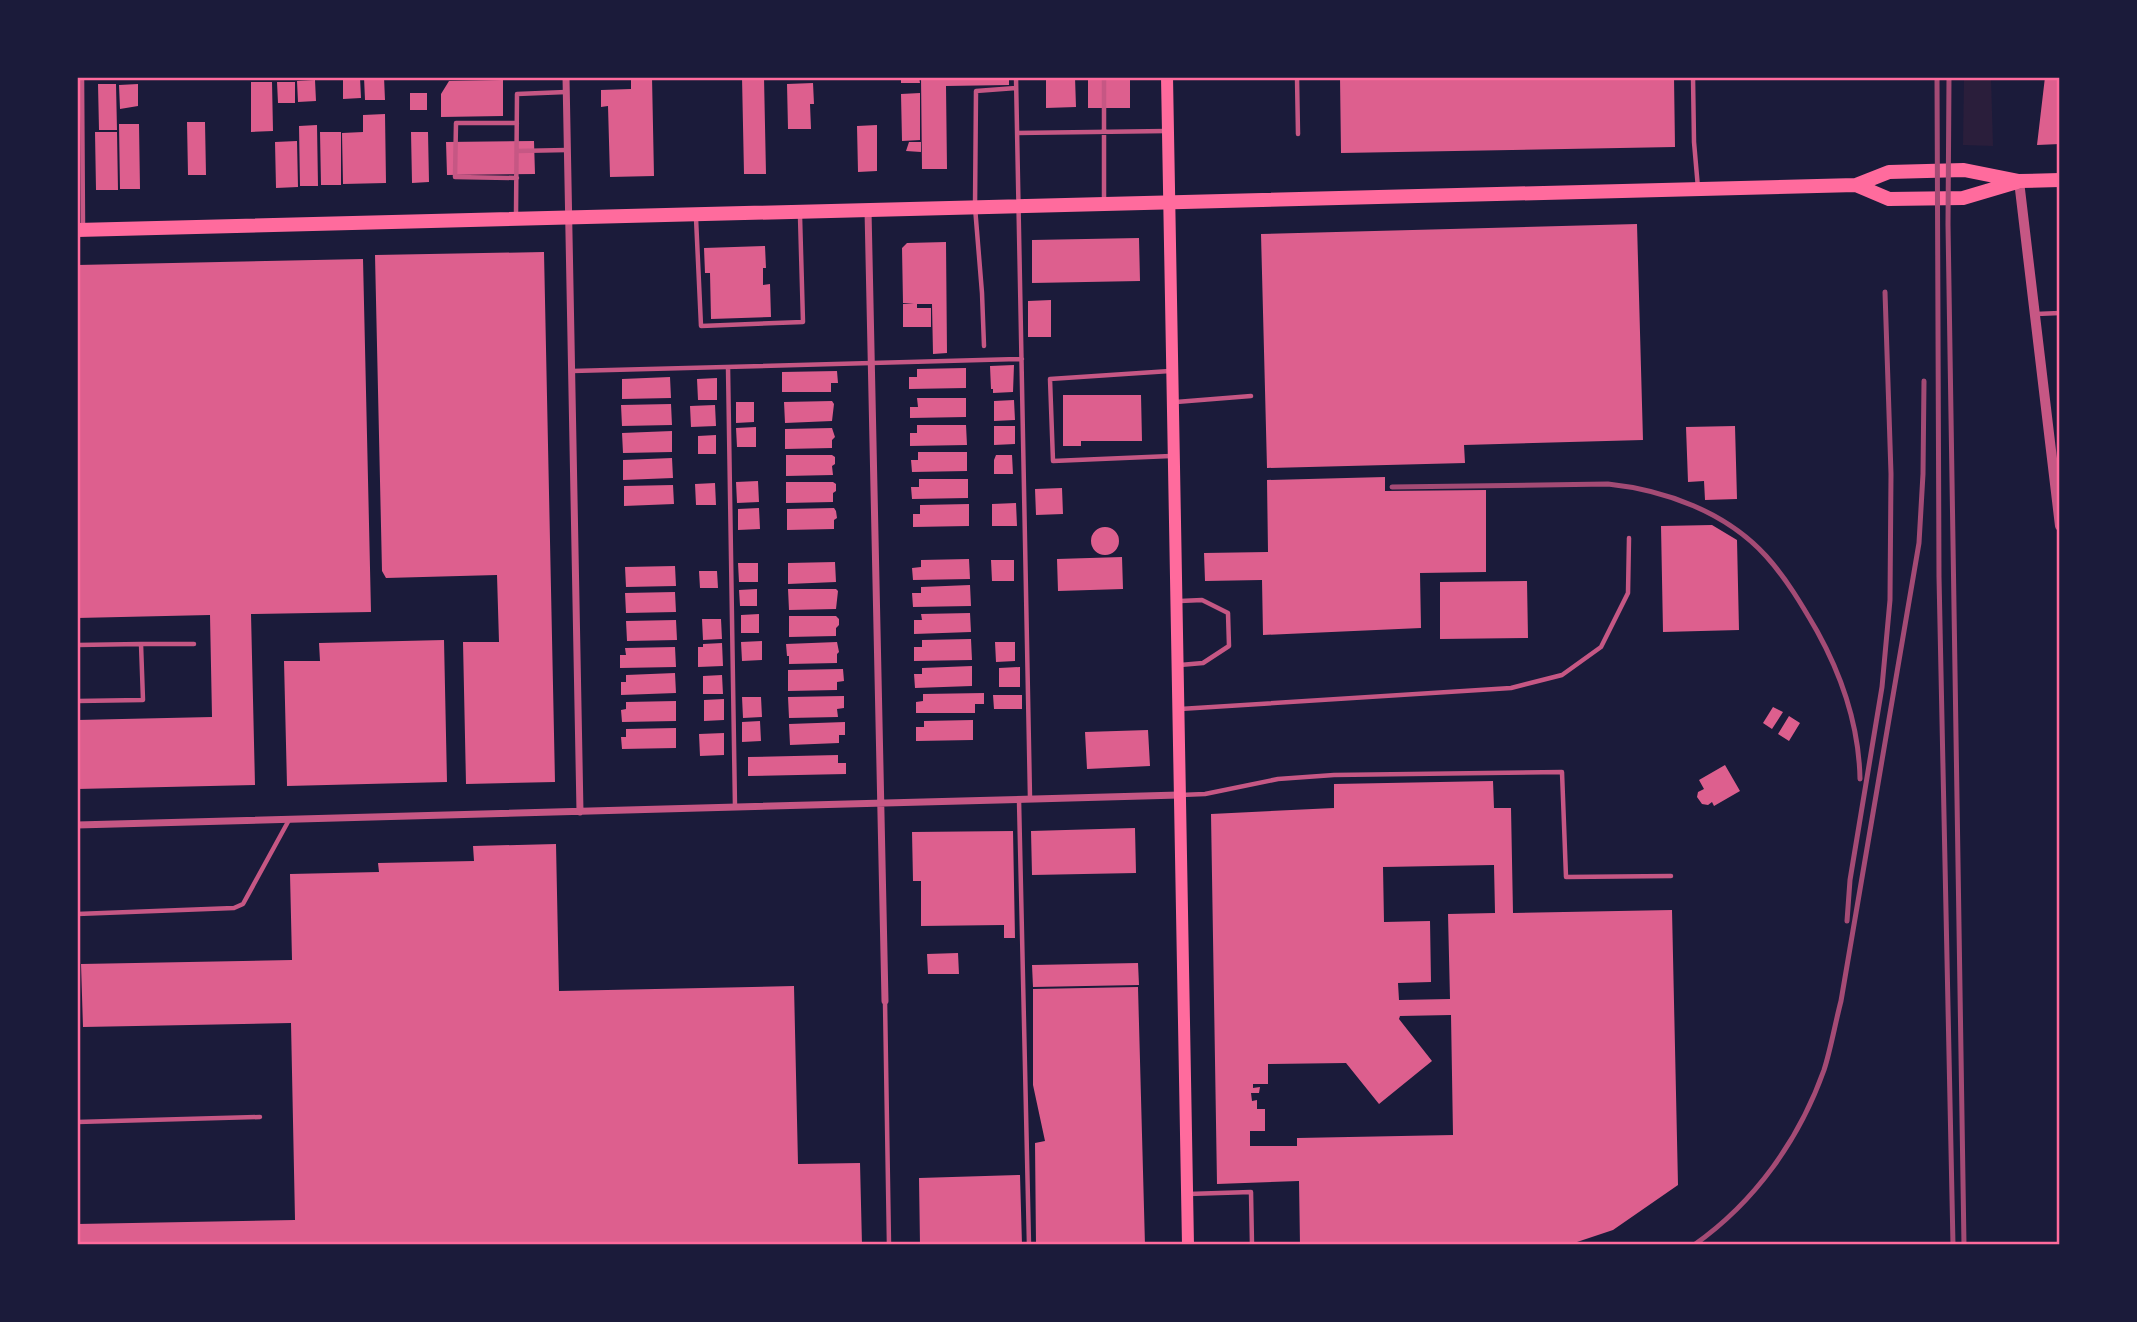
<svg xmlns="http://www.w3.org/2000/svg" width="2137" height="1322" font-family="'Source Sans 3',sans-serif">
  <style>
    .green { fill: #2a1e3b }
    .building { fill: #dd5f8e; fill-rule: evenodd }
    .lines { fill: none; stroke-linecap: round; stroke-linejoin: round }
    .service { stroke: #c65784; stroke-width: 4.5 }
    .minor { stroke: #c65784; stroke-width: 7 }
    .tertiary { stroke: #c65784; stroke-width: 10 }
    .secondary { stroke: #ff6b9d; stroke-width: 12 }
    .primary { stroke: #ff6b9d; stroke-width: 14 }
    .rail { stroke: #a44b75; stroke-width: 5 }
    .neatline { fill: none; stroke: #ff6b9d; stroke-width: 2.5 }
  </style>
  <rect width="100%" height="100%" fill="#1b1b3a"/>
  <!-- green -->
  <path class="green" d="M1964,77H1991L1993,146L1963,145Z"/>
  <!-- building -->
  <path class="building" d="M360,77L361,98L343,99V78Z
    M364,77H384L385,100H365Z
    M631,77H652L654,176L610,177L608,106L601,107V90L631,89Z
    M742,77H764L766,174H744Z
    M901,77H919L920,83H901Z
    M921,77H1009V85L946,86L947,169H922Z
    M1046,77H1075L1076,107L1046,108Z
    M1340,77H1674L1675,147L1341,153Z
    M2045,77H2060V144L2037,145Z
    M315,80L316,101L298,102L297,81Z
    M503,80V116L441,117V94L449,81Z
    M1088,80H1130V108H1088Z
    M251,82H272L273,131L251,132Z
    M277,82H295V103H278Z
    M813,83L814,104H810L811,129H788L787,84Z
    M98,84H116L117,130H99Z
    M138,84V106L120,109L119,85Z
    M410,93H427V110H410Z
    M920,93V140L902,141L901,94Z
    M385,114L386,183L343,184L342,133L363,132V115Z
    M187,122H205L206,175H188Z
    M119,124H139L140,189H120Z
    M317,125L318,186H300L299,126Z
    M877,125V171L858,172L857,126Z
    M95,132H117L118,190H96Z
    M320,132H341V185H321Z
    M411,132H428L429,182L412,183Z
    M297,141L298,187L276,188L275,142Z
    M534,141L535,174L447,175L446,142Z
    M909,142H921V152L906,151Z
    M1637,224L1643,440L1464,445L1465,463L1267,468L1261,234Z
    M1139,238L1140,281L1032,283V240Z
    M946,242L947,353L933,354L932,304H917V308H931V327H903V304H914L903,303L902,248L907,243Z
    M765,246L766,268H763V285L770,284L771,317L711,319L710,273H705L704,248Z
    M544,252L555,782L466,784L463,642H499L497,575L386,578L382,571L375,255Z
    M363,259L371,612L251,614L255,785L77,789V720L212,717L210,615L77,618V265Z
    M1051,300V337H1028V301Z
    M1014,365L1013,392L993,393V389H991L990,366Z
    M966,368V388L909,389V377H917V369Z
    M837,371L838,383H831V392H782V372Z
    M670,377L671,398L622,399V379Z
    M717,378V400H698L697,379Z
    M1063,395H1141L1142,441H1081V446H1063Z
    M917,398H966V417L910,418V407H918Z
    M1014,400L1015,420L994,421V401Z
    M832,401L834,404L832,421L785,423L784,402Z
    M736,402H754V422L736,423Z
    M671,404L672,425L622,426L621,405Z
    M715,405L716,426L691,427L690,406Z
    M917,425H966L967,445L910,446V433H917Z
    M994,426H1015V444L994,445Z
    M1735,426L1737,499L1705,500L1704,481L1688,482L1686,427Z
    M756,427V447H737L736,428Z
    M832,428L835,437L832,440V448L785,449V429Z
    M672,431V452L623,453L622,433Z
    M716,435V454H698V436Z
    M918,452H967V471L912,472L911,460H918Z
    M786,455H832L835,457V464L832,466L833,475L786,476Z
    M996,455H1012L1013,474H994V460Z
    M672,458L673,478L623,480V460Z
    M1385,477V491L1486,490V572L1420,573L1421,628L1263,635L1262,580L1205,581L1204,553L1268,552L1267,480Z
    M919,479H968V498L912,499L911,487H919Z
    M758,481L759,502L737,503L736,482Z
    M786,482H833L836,484V491L833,493V502L786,503Z
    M715,483L716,505H696L695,484Z
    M673,485L674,504L624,506V486Z
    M1062,488L1063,514L1036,515L1035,489Z
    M1016,503L1017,526H992V504Z
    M969,504V526L913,527V514H920V505Z
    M759,508L760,529L738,530V509Z
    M834,508L836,511L837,518L834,520V529L787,530V509Z
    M1712,525L1737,540L1739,630L1663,632L1661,526Z
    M1091 541a14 14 0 1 1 28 0a14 14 0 1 1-28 0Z
    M1122,557L1123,589L1058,591L1057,559Z
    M969,559L970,579L913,580L912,568L921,567V560Z
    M991,560H1014V581H992Z
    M835,562L836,582L788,584V563Z
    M738,563H758V582H739Z
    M675,566L676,586L626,587L625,567Z
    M699,571H717L718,588H700Z
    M1527,581L1528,638L1440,639V582Z
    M970,585L971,606L913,607L912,593H921V587Z
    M757,589V606H740L739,590Z
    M788,589H836L838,591L836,609L789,610Z
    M675,592L676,612L626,613L625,593Z
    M970,613L971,632L914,634V620H922L921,614Z
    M759,614V633H741V615Z
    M789,616H836L839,619V625L836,628V636L789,637Z
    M702,619H721L722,639L703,640Z
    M676,620L677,640L627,641L626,621Z
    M971,639L972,660L914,661V647H922V640Z
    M444,640L447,782L287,786L284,661H320L319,643Z
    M762,641V660L742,661L741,642Z
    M837,642L839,652L837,654V663L789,664V656H787L786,644Z
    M995,642H1015V661L996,662Z
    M722,643L723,666L698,667V647H703V644Z
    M675,647L676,667L620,668V655H626L625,648Z
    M972,666V686L915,688L914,674H922V668Z
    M1020,667V687H999V668Z
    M843,669L844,681L837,682V690L788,691V670Z
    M675,673L676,693L621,695V682H626V675Z
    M722,675L723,694H703V676Z
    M984,693V704H975V713H916V702L923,701V694Z
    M993,695H1022V709H994Z
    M844,696V708L837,709L838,717L789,718L788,697Z
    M742,697H761L762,717L743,718Z
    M724,699V720L704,721V700Z
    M676,701V721L622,722L621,710L626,709V702Z
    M1773,707L1783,712L1772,729L1763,723Z
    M1789,716L1800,723L1789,741L1778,734Z
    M973,720V740L916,741V727H924V721Z
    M760,721L761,741L742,742V722Z
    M845,722V735H839V743L790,745L789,724Z
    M676,728V748L622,749L621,737H626V729Z
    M1148,730L1150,766L1087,769L1085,732Z
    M724,733V755L700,756L699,734Z
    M838,755V763H846V774L748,776V757Z
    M1725,765L1740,791L1714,806L1712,802L1708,805L1702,804L1697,797L1698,792L1704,789L1699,780Z
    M1493,781L1494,808H1511L1513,913L1672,910L1678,1185L1613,1230L1568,1245H1300L1299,1181L1217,1184L1211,814L1334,808V784ZM1494,865L1495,913L1448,914L1450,999L1399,1000L1398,983L1431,982L1430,921L1384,922L1383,867ZM1451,1015L1453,1135L1297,1138V1146H1250V1131H1265V1109H1257V1100L1252,1101L1251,1093H1259L1260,1087L1253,1088V1084H1268V1064L1346,1063L1379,1104L1432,1061L1399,1019L1400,1016Z
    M1135,828L1136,873L1032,875L1031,831Z
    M1013,831L1015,938H1004V925L921,926V881H913L912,832Z
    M556,844L559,991L794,986L798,1164L860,1163L862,1245H77V1224L295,1220L291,1023L83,1027L81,964L292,960L290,874L379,872L378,863L474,861L473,846Z
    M958,953L959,974H928L927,954Z
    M1138,963L1139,985L1033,987L1032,965Z
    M1138,987L1145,1245H1036L1035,1143L1045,1141L1033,1085V989Z
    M1020,1175L1022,1245H920L919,1178Z"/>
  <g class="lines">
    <!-- service -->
    <path class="service" d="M82,77L83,227
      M1016,77L1030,798
      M1104,77V202
      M1297,77L1298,134
      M1693,77L1694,142L1698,188
      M1017,133L1167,131
      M517,151L567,150
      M517,178L455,177L456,123H517
      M516,215L517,94L566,92
      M696,218L701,326L803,322L800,216
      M2036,314L2060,313
      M984,346L982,293L975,207L976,91L1016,88
      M728,367L735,807
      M572,371L1022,359
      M1170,371L1050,379L1053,461L1171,456
      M1176,402L1251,396
      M1180,601L1202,600L1228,613L1229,646L1203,663L1180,665
      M141,644H194
      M77,645L141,644L143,700L77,701
      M1180,709L1511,688L1562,675L1601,647L1628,593L1629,538
      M1180,795L1205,794L1278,779L1334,775L1562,772L1566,877L1671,876
      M1019,800L1029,1245
      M77,914L234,908L243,904L289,820
      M885,1001L889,1245
      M77,1122L260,1117
      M1188,1194L1251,1192L1252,1245"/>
    <!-- minor -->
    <path class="minor" d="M566,77L580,812
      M868,210L885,1001
      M77,825L1179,795"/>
    <!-- tertiary -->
    <path class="tertiary" d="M2019,181L2060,526"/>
    <!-- secondary -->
    <path class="secondary" d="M1167,77L1188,1245"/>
    <!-- primary -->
    <path class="primary" d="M1856,185L1889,199L1963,198L2017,182
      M77,230L1856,185L1889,172L1964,170L2019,181L2060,180"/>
    <!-- rail -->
    <path class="rail" d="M1937,77L1939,577L1953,1245
      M1949,77L1948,224L1964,1245
      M1392,487L1608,484C1665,490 1726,512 1766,556C1786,578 1802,605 1817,631C1843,678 1859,726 1860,779
      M1847,921L1850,880L1882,687L1890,600L1891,474L1885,292
      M1694,1245C1755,1202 1799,1140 1824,1070C1831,1048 1835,1024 1841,1001L1919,543L1923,474L1924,381"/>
  </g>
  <!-- border -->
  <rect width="2137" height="1322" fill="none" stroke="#1b1b3a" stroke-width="158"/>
  <rect x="79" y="79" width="1979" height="1164" class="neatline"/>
</svg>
